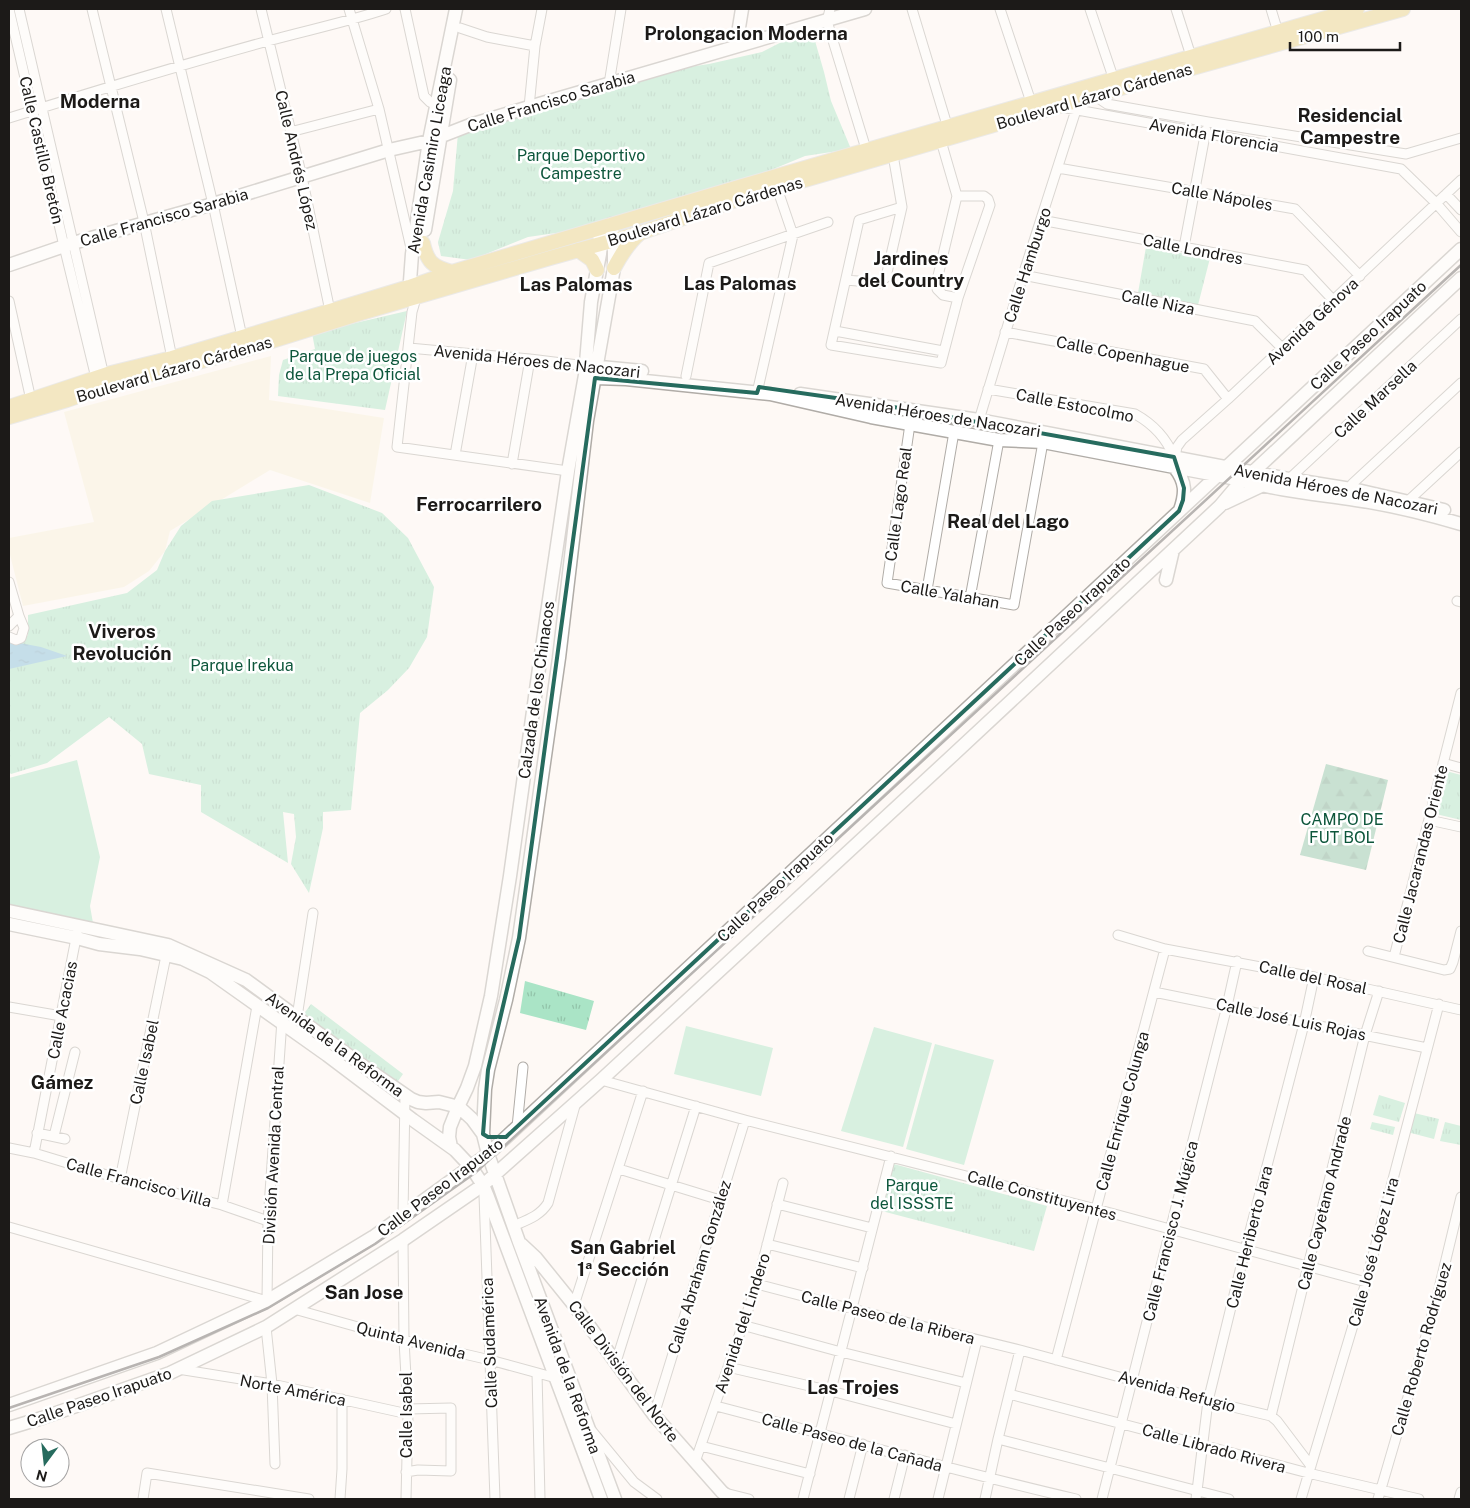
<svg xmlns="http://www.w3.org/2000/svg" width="1470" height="1508" font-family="'Public Sans',sans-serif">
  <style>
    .education { fill: #f8f0da }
    .grass { fill: #aae4c6 }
    .forest { fill: url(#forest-firs) }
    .park { fill: url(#park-tufts) }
    .water { fill: url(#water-ripples) }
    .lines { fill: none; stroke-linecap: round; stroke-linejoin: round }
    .street-casing { stroke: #b0aca7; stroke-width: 11 }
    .secondary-casing { stroke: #b0aca7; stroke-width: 15 }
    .primary-casing { stroke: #d6d6d5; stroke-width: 16 }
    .street { stroke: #fff; stroke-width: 9 }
    .secondary { stroke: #fff; stroke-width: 12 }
    .primary { stroke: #e6d084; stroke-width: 14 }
    .rail { stroke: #64615f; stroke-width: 2.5 }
    .marked { fill: none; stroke: #266b5e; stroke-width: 4; stroke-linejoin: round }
    .labels { text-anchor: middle; stroke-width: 5; stroke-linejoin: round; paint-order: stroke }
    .street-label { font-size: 16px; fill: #1c1a18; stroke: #fff }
    .park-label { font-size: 16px; fill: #0d563b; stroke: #fff }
    .quarter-label { font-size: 19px; font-weight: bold; fill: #1c1a18; stroke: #fff }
  </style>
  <defs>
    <pattern id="forest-firs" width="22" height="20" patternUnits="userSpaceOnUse" patternTransform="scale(1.25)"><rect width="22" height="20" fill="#89c3a6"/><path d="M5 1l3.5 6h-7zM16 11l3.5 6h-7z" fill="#76a78e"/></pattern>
    <pattern id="park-tufts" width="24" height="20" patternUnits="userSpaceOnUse" patternTransform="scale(1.25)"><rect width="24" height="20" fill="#aae4c6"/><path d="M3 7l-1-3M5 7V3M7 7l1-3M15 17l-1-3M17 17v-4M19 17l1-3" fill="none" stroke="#92c3a9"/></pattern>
    <pattern id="water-ripples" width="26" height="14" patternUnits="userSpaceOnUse" patternTransform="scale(1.25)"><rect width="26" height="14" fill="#82bcd9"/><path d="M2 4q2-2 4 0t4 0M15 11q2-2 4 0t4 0" fill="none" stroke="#70a1ba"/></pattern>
  </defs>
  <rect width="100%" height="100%" fill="#fef9f5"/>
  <!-- education -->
  <path class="education" d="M271,356L269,400L384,418L370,503L270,470L170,531L165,551L149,571L124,587L23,606L9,551V538L94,522L64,412Z"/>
  <!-- grass -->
  <path class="grass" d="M77,760L100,857L90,906L93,923L9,907V778Z
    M686,1026L773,1048L761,1096L674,1074Z
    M874,1027L932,1043L903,1147L841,1131Z
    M935,1044L994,1060L964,1165L906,1149Z"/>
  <!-- forest -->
  <path class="forest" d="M1326,764L1388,780L1366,870L1300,855Z"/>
  <!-- park -->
  <path class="park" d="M811,27L824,72L831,101L851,149L805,156L752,178L591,228L528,237L471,260L441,256L438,242L453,191L458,133L493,126L541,109L669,70L709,64L762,52Z
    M1146,247L1210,258L1198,305L1138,293Z
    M407,311L385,410L278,396L279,375L283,360L315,349L312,333Z
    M309,485L382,513L408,538L434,587L427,637L409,668L388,690L360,713L351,810L323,812V828L309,893L291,864L296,837L294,814L283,812L288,863L201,812V785L149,774L142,744L109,717L47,763L11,774L9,772V639L21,641L28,635V615L127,593L157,570L165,551L181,526L212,501Z
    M1446,771L1461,775V820L1436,814Z
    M525,981L594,1001L586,1030L520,1013Z
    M311,1004L403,1074L396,1084L303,1015Z
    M1379,1095L1405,1103L1399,1122L1373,1115Z
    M1414,1113L1439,1119L1434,1139L1407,1132Z
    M1372,1122L1395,1127L1393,1135L1370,1129Z
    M1445,1122L1461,1126V1145L1440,1141Z
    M890,1163L1047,1206L1034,1251L878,1210Z"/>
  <!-- water -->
  <path class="water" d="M9,641L41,647L67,656L9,669Z"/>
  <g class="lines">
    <!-- street casing -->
    <g class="street-casing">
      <path id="street" d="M9,9L64,246L96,378
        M19,9L104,376
        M92,9L144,222L172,358
        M166,9L213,204L242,337
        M261,9L302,177L330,311
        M349,9L379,109L411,248
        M405,9L424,96L430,102L436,105
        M830,9L827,21L866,149
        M912,9L947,125
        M1000,9L1031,102
        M1090,9L1113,77
        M1176,9L1191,56
        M1271,9L1278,32
        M460,28L487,37L535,46
        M609,84L621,9
        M1098,95L1101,100L1107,104L1208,122L1406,154L1461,138
        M529,107L535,46L542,9
        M1061,107L1401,169L1436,203L1461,232
        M9,118C95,91 181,65 268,41C308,30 347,22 386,9
        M290,132L379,109
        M941,141L957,196L937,280V289L943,295L958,298
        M1058,168L1295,209L1360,276
        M1446,194L1461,210
        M902,207L859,220L831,345L941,363L958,298L990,205L988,199L984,196H957
        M1041,220L1305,270L1333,300
        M1184,247L1206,130
        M1023,275L1255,321L1282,348
        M846,280L880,283L886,277L902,207L893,155
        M416,298L412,312L397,447L568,471
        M9,301L31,400
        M835,331L943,351
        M1005,332L1204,369L1228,399
        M409,348L530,359L586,366
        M686,376L709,263L828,222
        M988,389L1135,414C1153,424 1166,437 1174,457
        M757,393L793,235L777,188
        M979,420L1023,275L1076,110
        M910,424L887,583L1014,605L1043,442
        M455,455L473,354
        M1174,461L1177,447L1182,440L1228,399L1461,180
        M512,464L530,359
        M1289,479L1461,319
        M1352,484L1461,383
        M1408,501L1461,452
        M9,582L19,616L24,628L21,638L16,640L9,637
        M927,590L954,432
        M970,598L999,440
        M1457,601L1461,602
        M9,626L19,616
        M1443,763L1461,768
        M1429,820L1461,827
        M1118,935L1165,949L1314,977L1461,1010
        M1368,951L1444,970L1450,969L1453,962L1461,931
        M1394,957L1461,693
        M1154,992L1427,1048
        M9,1007L61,1016
        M297,1017L313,913
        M601,1080L745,1120L1096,1209L1366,1282
        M517,1127L523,1067
        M37,1133L65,1139
        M54,1136L75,1052
        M9,1148L34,1153L120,1179L222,1205L268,1221
        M34,1153L77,933
        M619,1169L720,1200
        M120,1179L167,951
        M484,1195L495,1499
        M777,1204L872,1228
        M222,1205L257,1006
        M403,1215L405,1095
        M513,1226C527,1220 540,1216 548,1203L576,1102
        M9,1227L267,1301L268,1221L282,1020
        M403,1240L404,1340L408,1414L406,1499
        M767,1244L863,1268
        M757,1284L852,1309L1020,1350L1208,1401L1271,1416L1277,1421L1311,1466
        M574,1305L643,1091
        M294,1309L404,1340L490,1360L556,1378
        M742,1325L841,1352L966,1383
        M266,1327L272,1384L275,1464
        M1056,1360L1165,949
        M616,1362L696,1106
        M728,1367L831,1391L956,1424
        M178,1369L272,1384L408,1414
        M537,1373L540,1499
        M1009,1394L1308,1473L1419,1499
        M716,1406C835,1437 955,1471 1076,1499
        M654,1415L745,1120
        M1271,1416L1365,1035L1379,991
        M592,1431L634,1482L657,1499
        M998,1439L1229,1499
        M701,1446L810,1474
        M695,1462L757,1284L783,1183
        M406,1472L418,1470L451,1471V1408L408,1409
        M725,1493L749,1499
        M143,1499L147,1473L309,1499
        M340,1499L342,1469V1399
        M803,1499L891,1156
        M849,1499L863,1444
        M894,1499L905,1455
        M938,1499L977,1340
        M985,1499L998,1439L1020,1350
        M1102,1499L1227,1006L1237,961
        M1196,1499L1208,1401L1245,1250L1304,1024L1314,977
        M1301,1499L1366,1282L1439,1004
        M1378,1499L1435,1305L1461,1197
        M1459,1499L1461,1492"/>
    </g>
    <!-- secondary casing -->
    <g class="secondary-casing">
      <path id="secondary" d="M736,46L742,9
        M425,230L450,80
        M9,265L73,243L213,204L389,150L429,141L470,125L529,107L865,9
        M409,295L412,254L429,141L456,9
        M590,366L642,371
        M587,376L595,378L626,379L770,394L871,417L999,440L1043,442L1242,480C1279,491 1318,494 1356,500C1391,505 1427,514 1461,524
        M800,394L979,420L1289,479L1357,490L1444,510
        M1175,468C1186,482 1186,493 1180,510
        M1225,503L1261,486
        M1166,580L1173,550
        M9,911L168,945L246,980L366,1068L411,1099L418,1102L426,1103L439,1102L459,1107L472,1119L483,1134L488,1154L519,1242L615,1499
        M9,924L77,938L99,944L140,949L183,959L210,972L327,1055L413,1120L455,1150L471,1167L483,1185L488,1197L601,1499
        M483,1134L485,1089L488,1070L506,1000L519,938L559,658L587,421L614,268V240L611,224
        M451,1147L449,1137L450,1127L458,1107L467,1088L475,1066L491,996L510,876L541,654L568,471L585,375L591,302L600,254L601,243L599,235
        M521,1244L536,1258L574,1305L654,1415L722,1492L731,1499
        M9,1405L157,1353L267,1301L373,1237L488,1154L1461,249
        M9,1428L42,1418L170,1373L266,1327L403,1240L483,1185L601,1080L953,755L1220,506L1242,480L1253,472L1461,278"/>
    </g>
    <!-- primary casing -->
    <g class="primary-casing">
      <path id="primary" d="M423,243C427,262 433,267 452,272
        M578,250L592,260L597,270
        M614,268C621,255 628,243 640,233
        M9,407L111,373L172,358L330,311L409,287L452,272C753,182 1055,94 1357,9
        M9,417L67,400L114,384L240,351L361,313L550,258L640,233L736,200L1121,88L1403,9"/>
    </g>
    <!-- street -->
    <use href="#street" class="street"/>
    <!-- secondary -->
    <use href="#secondary" class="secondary"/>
    <!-- primary -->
    <use href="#primary" class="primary"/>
    <!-- rail -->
    <path class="rail" d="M9,1408L159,1357L268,1308L375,1244L475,1173L1461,265"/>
  </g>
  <!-- marked area -->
  <path d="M0 0H1470V1508H0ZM595,378L757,393L759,387L871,403L1174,457L1184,488L1183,500L1179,511L506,1137H488L483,1134L488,1070L519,938Z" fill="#fef9f5" fill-opacity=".55" fill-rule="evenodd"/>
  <path class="marked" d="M595,378L757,393L759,387L871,403L1174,457L1184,488L1183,500L1179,511L506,1137H488L483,1134L488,1070L519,938Z"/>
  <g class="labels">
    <!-- street labels -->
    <g class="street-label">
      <text transform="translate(1094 96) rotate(-16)" y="6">Boulevard Lázaro Cárdenas</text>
      <text transform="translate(551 101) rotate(-17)" y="6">Calle Francisco Sarabia</text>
      <text transform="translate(1214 135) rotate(10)" y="6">Avenida Florencia</text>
      <text transform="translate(42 150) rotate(77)" y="6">Calle Castillo Bretón</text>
      <text transform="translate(297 160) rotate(77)" y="6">Calle Andrés López</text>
      <text transform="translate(429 160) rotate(-80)" y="6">Avenida Casimiro Liceaga</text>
      <text transform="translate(1222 196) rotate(10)" y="6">Calle Nápoles</text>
      <text transform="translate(705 211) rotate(-17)" y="6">Boulevard Lázaro Cárdenas</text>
      <text transform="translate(164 217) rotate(-16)" y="6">Calle Francisco Sarabia</text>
      <text transform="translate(1193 249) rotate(11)" y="6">Calle Londres</text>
      <text transform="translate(1027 265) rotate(-72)" y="6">Calle Hamburgo</text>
      <text transform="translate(1158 302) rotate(11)" y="6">Calle Niza</text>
      <text transform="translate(1312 321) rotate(-43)" y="6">Avenida Génova</text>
      <text transform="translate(1368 335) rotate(-43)" y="6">Calle Paseo Irapuato</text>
      <text transform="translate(1123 354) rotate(11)" y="6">Calle Copenhague</text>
      <text transform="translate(537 361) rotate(6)" y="6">Avenida Héroes de Nacozari</text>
      <text transform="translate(174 369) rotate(-16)" y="6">Boulevard Lázaro Cárdenas</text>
      <text transform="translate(1375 399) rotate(-43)" y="6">Calle Marsella</text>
      <text transform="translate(1075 405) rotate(11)" y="6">Calle Estocolmo</text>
      <text transform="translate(938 415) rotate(9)" y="6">Avenida Héroes de Nacozari</text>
      <text transform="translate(1336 489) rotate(11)" y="6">Avenida Héroes de Nacozari</text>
      <text transform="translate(898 504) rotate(-82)" y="6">Calle Lago Real</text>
      <text transform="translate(950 594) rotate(10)" y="6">Calle Yalahan</text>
      <text transform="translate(1072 611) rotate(-43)" y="6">Calle Paseo Irapuato</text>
      <text transform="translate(536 690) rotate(-82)" y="6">Calzada de los Chinacos</text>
      <text transform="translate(1420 854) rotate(-76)" y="6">Calle Jacarandas Oriente</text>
      <text transform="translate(775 887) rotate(-43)" y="6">Calle Paseo Irapuato</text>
      <text transform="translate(1313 977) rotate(12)" y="6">Calle del Rosal</text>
      <text transform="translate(62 1010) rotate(-79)" y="6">Calle Acacias</text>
      <text transform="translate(1291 1019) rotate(12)" y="6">Calle José Luis Rojas</text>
      <text transform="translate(335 1044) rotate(36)" y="6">Avenida de la Reforma</text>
      <text transform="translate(144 1062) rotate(-78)" y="6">Calle Isabel</text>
      <text transform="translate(1122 1111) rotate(-75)" y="6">Calle Enrique Colunga</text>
      <text transform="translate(273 1155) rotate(-87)" y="6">División Avenida Central</text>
      <text transform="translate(139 1182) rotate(15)" y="6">Calle Francisco Villa</text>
      <text transform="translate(440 1187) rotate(-37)" y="6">Calle Paseo Irapuato</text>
      <text transform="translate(1042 1195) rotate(15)" y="6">Calle Constituyentes</text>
      <text transform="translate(1324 1203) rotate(-76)" y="6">Calle Cayetano Andrade</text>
      <text transform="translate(1170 1231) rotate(-76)" y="6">Calle Francisco J. Múgica</text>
      <text transform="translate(1249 1237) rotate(-76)" y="6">Calle Heriberto Jara</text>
      <text transform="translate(1373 1252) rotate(-75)" y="6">Calle José López Lira</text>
      <text transform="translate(699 1267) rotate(-73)" y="6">Calle Abraham González</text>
      <text transform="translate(888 1317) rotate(14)" y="6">Calle Paseo de la Ribera</text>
      <text transform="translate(742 1323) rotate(-72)" y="6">Avenida del Lindero</text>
      <text transform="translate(411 1340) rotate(14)" y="6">Quinta Avenida</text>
      <text transform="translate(489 1343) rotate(-92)" y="6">Calle Sudamérica</text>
      <text transform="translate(1421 1349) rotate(-74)" y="6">Calle Roberto Rodríguez</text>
      <text transform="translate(624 1371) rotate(53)" y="6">Calle División del Norte</text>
      <text transform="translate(568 1375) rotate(70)" y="6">Avenida de la Reforma</text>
      <text transform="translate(293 1390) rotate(11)" y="6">Norte América</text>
      <text transform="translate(1177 1391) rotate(15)" y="6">Avenida Refugio</text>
      <text transform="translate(99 1397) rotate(-19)" y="6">Calle Paseo Irapuato</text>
      <text transform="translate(406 1415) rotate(-90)" y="6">Calle Isabel</text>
      <text transform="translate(852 1442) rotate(15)" y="6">Calle Paseo de la Cañada</text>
      <text transform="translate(1214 1448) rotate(15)" y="6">Calle Librado Rivera</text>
    </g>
    <!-- park labels -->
    <g class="park-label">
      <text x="581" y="161">Parque Deportivo<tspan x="581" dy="18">Campestre</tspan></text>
      <text x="353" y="362">Parque de juegos<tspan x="353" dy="18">de la Prepa Oficial</tspan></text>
      <text x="242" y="671">Parque Irekua</text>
      <text x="1342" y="825">CAMPO DE<tspan x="1342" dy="18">FUT BOL</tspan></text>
      <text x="912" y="1191">Parque<tspan x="912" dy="18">del ISSSTE</tspan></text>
    </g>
    <!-- quarter labels -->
    <g class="quarter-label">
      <text x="746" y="40">Prolongacion Moderna</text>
      <text x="100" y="108">Moderna</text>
      <text x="1350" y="122">Residencial<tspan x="1350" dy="22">Campestre</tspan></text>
      <text x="911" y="265">Jardines<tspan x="911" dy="22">del Country</tspan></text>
      <text x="740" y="290">Las Palomas</text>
      <text x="576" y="291">Las Palomas</text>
      <text x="479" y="511">Ferrocarrilero</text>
      <text x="1008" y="528">Real del Lago</text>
      <text x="122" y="638">Viveros<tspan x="122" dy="22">Revolución</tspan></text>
      <text x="62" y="1089">Gámez</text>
      <text x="623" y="1254">San Gabriel<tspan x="623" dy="22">1ª Sección</tspan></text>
      <text x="364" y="1299">San Jose</text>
      <text x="853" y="1394">Las Trojes</text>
    </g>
  </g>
  <!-- border -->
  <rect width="1470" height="1508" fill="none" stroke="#1c1a18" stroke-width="20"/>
  <!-- north arrow -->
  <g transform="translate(45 1463) rotate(195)"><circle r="24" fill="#ffffff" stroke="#a4a3a3"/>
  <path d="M0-4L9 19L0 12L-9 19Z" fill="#266b5e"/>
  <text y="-8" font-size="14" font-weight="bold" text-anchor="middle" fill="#1c1a18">N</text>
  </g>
  <!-- scale -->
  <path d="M1290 42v8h110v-8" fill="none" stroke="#1c1a18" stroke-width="2.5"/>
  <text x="1298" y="42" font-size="15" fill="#1c1a18" stroke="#ffffff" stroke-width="4" paint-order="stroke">100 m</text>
</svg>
